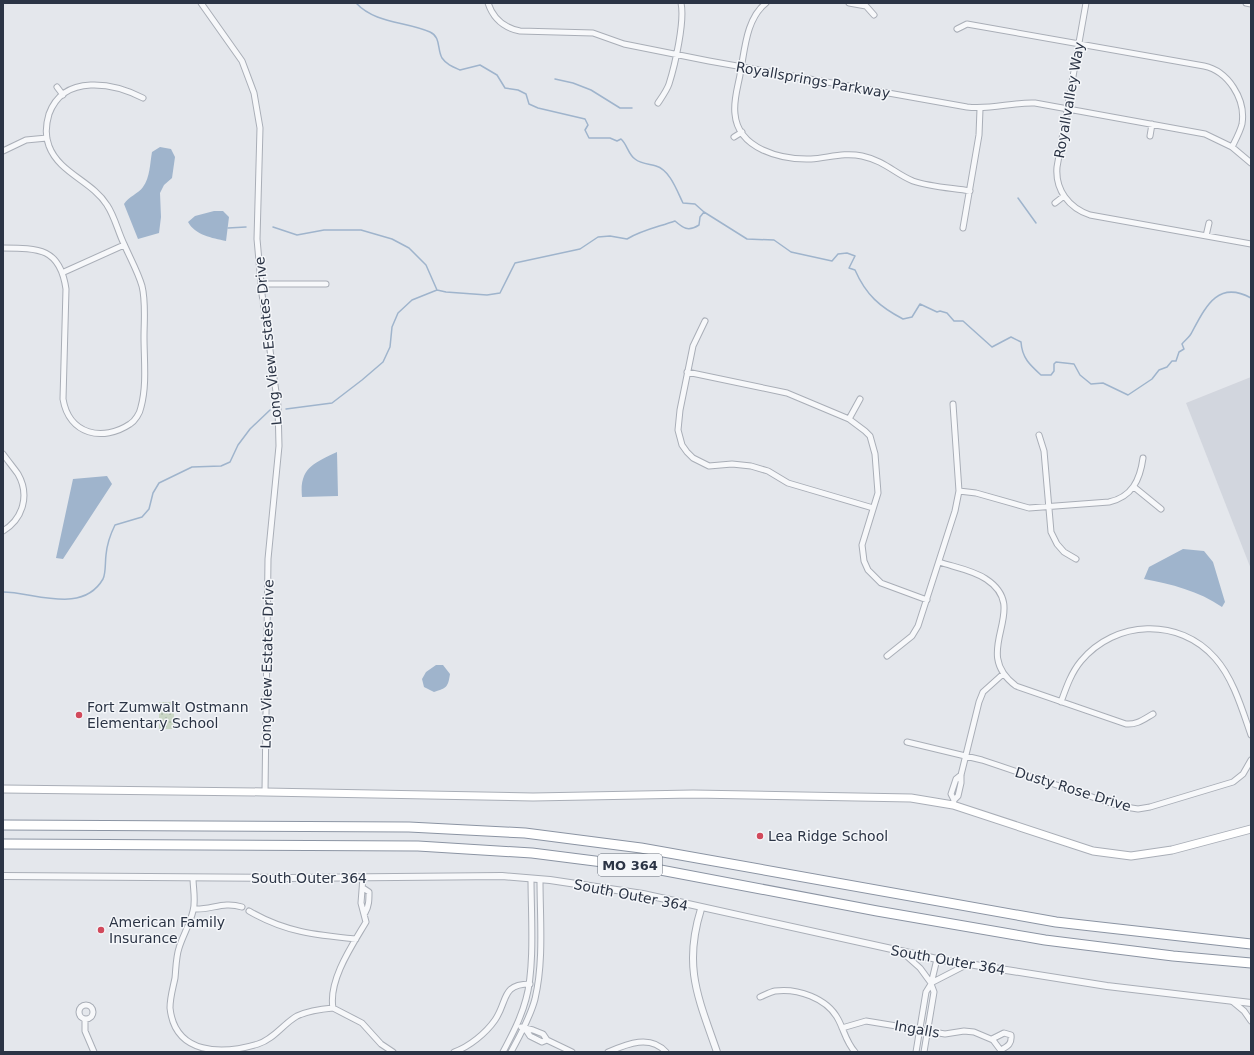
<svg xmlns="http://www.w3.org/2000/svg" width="1254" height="1055" font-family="'DejaVu Sans',sans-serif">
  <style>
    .built { fill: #d2d6de }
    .park { fill: url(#park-dots) }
    .water { fill: #9fb4cc }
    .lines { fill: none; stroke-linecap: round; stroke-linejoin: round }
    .stream { stroke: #9fb4cc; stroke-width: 1.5 }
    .minor-casing { stroke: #a9aeb7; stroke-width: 7 }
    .tertiary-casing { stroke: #a9aeb7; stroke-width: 8 }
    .secondary-casing { stroke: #a9aeb7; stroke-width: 9 }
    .motorway-casing { stroke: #8b94a3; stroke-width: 11 }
    .minor { stroke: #f7f8fa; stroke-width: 5 }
    .tertiary { stroke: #f7f8fa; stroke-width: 6 }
    .secondary { stroke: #fff; stroke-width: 7 }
    .motorway { stroke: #fff; stroke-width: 9 }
    .poi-dot { fill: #d1495b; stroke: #f4f6f9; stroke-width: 1.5 }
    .labels { text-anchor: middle; stroke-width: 3; stroke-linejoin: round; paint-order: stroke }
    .shield { fill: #f4f6f9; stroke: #676e7b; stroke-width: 1 }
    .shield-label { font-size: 13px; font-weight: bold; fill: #2b3445 }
    .street-label { font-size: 14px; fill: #2b3445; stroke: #f4f6f9 }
    .poi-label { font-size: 14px; fill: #2b3445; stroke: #f4f6f9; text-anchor: start }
  </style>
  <defs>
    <pattern id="park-dots" width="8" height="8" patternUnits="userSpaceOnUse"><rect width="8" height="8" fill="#c9d6c5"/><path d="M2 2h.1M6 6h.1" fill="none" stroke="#adb8ab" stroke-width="1.8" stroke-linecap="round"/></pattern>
  </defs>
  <rect width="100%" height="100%" fill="#e4e7ec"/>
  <!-- built -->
  <path class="built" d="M1251,377V569L1186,403Z"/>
  <!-- park -->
  <path class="park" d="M159,702H174V729H159Z"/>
  <!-- water -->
  <path class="water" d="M160,147L171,149L175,157L172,178L164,185L160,193L161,217L159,233L138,239L124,204C129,196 138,194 143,187C150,178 150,163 152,152Z
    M214,211H223L229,217L226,241C212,238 195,235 188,222L195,216Z
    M337,452L338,496L302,497C299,468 314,463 337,452Z
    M107,476L112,484L63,559L56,558L73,479Z
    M1183,549L1204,551L1213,562L1225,602L1222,607C1199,591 1171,584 1144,579L1149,567Z
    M436,665H443L450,674C448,687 447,688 434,692L424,687L422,679L426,672Z"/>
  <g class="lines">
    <!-- stream -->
    <path class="stream" d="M356,3C376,24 405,21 430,32C441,37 437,49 442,58C447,65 453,67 460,70L480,65L497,75L505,88L518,90L526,94L529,104L538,108L585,119L588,125L585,130L589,138H610L617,141L621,139C627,144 628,154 635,159C641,164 649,164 656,166C670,170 677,191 683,203L695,204L704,212L747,239L774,240L791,252L832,261L838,254L847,253L855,256L849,268L855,270C866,295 880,307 903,319L912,317L920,304L937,312L940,311L947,313L954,321H963L992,347L1011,337L1021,342C1022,358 1030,365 1041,375H1051L1054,371V364L1056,362L1074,364L1080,375L1091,384L1103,383L1128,395L1152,379L1159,370L1167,367L1172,361H1176L1179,352L1184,349L1182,344C1185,340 1190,337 1192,332C1206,306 1218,280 1251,298
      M555,79L573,83L591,90L620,108H632
      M1018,198L1036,223
      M273,227L297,235L324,230H361L392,239L409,248L426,265L437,290
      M228,228L246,227
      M286,409L332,403L362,380L383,362L390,347L392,327L398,313L412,300L437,290L446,292L487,295L500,293L515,263L580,249L598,237L610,236L627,239C642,230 658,227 675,221C683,228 688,232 699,225L700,217L704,212
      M3,592C34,592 82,615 103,579C106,573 105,562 106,555C107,544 110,535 115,525L142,517L149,509L153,493L159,483L192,467L221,466L230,462L238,445L250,429L270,410"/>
    <!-- minor casing -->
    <g class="minor-casing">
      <path id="minor" d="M201,3L242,61L254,93L260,128L257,239L262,294L278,406L279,446L268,559L265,792
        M488,3C493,18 504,28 520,31L593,33L624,44L709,61L967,107C991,110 1012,102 1035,103L1205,134L1232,147L1251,163
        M766,3C747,18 745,47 741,69C739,84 733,99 735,114C738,149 781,160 811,159C828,158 844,152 862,156C885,161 894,173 913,181C930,187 952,188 970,191
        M849,3L866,6L874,15
        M1086,3L1057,167C1055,190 1069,208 1090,215L1251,244
        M1246,3L1251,4
        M957,29L967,24L1204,66C1228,71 1246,99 1242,124C1240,132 1236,139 1232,147
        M57,87L63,95
        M658,103C662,97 667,90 669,84C675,65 685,21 681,3
        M1150,136L1152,124
        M734,137L742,132
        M3,151L26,140L47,138
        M1055,203L1064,196
        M963,228L979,135L980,109
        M1206,236L1209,223
        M3,248C39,248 60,248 66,289L63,399C69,435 103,442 130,424C135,421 140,413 141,407C147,385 144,360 144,337C144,321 146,302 142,286C138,272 130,258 124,244C118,232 115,217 107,205C92,181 59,173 49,146C45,136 46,124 49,114C64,73 114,83 143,98
        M64,272L124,245
        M261,284H326
        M705,321L693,346L680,410L678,430L682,445L687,452L693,458L709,466L732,464L751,466L768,471L788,483L873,508
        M687,372L787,393L849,419L865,431L870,436L875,454L878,493L862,545L864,561L868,570L881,583L927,600
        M849,419L860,399
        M1039,435L1044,451L1051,532L1057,544L1064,552L1076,559
        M3,454C8,461 13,467 18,474C30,495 23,519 3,531
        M1134,487L1161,509
        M959,491L976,493L1029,508L1109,502C1132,497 1140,480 1143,458
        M939,562C954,567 973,570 986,579C1033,610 968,650 1016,686L1126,724C1137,725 1144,719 1153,714
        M887,656L912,636L918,626L955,511L959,491L953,404
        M1061,702C1066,688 1071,673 1081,661C1115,620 1179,617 1215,658C1233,678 1242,709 1251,735
        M907,742L982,760L1119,806L1138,809L1150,807L1233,782L1243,774L1251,760
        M954,800L951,794L956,779L961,775
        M953,805L954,800L958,796L961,783V775L979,702L983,692L1003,674
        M363,877L361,903L366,922C353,944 328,980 333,1008L362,1023L381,1044L393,1052
        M193,878C193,888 196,901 193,911C190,924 183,935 179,948C176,957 176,968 175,978C173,988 170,997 170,1008C175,1055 222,1055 258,1044C274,1039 283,1024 297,1016C308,1011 321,1009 333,1008
        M363,888L369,892C369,900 369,906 365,913
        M194,909C212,910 223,901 242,907
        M249,911C285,932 315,935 356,939
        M902,952L920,968L931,983L968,964
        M760,997C765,995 770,992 775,991C797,988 827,998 838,1019C844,1030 846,1042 855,1052
        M1232,1001L1244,1011L1251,1021
        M79 1012a7 7 0 1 1 14 0a7 7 0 1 1-14 0Z
        M85,1019V1031L94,1052
        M521,1027L533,1030L543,1034L547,1040L572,1052
        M842,1028L866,1021L945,1034L964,1031L974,1032L993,1040L1002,1052
        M526,1030L530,1036L542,1042L547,1040
        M992,1039L1004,1033L1011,1035C1012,1044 1008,1046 1001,1050
        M454,1052C469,1047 486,1033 495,1020C508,1001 501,984 530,984
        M503,1052C512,1035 521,1018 526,999C535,967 531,913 531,879
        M511,1052C520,1035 530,1018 535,999C544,961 540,919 540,880
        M608,1052C627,1044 650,1034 666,1052
        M916,1052L926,992L931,984L937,959
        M924,1052L934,992L931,984"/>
    </g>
    <!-- tertiary casing -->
    <g class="tertiary-casing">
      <path id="tertiary" d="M3,876L289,878L502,876L550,880L643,894L937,959L1107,986L1251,1003
        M701,909C683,967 698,997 717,1052"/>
    </g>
    <!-- secondary casing -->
    <g class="secondary-casing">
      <path id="secondary" d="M3,789L265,792L533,797L693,794L911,798L953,805L1093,851L1131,856L1172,850L1251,829"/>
    </g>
    <!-- motorway casing -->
    <g class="motorway-casing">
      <path id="motorway" d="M3,825L409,827L525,833L641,848L1056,922L1251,944
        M3,844L418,846L532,853L650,868L877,911L1045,940L1173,956L1251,963"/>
    </g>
    <!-- minor -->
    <use href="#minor" class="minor"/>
    <!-- tertiary -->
    <use href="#tertiary" class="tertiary"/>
    <!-- secondary -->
    <use href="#secondary" class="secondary"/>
    <!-- motorway -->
    <use href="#motorway" class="motorway"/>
  </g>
  <!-- markers -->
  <g class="poi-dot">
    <circle cx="79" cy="715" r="4"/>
    <circle cx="760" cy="836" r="4"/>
    <circle cx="101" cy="930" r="4"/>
  </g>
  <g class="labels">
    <!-- shield labels -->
    <rect class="shield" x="598" y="854" width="64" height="22" rx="3"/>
    <g class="shield-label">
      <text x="630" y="870">MO 364</text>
    </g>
    <!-- street labels -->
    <g class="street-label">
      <text transform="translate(813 80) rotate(10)" y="5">Royallsprings Parkway</text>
      <text transform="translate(1069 100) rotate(-80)" y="5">Royallvalley Way</text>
      <text transform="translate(268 341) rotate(-96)" y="5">Long View Estates Drive</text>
      <text transform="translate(267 664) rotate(-89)" y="5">Long View Estates Drive</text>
      <text transform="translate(1073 789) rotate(17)" y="5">Dusty Rose Drive</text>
      <text x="309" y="883">South Outer 364</text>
      <text transform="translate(631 895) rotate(11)" y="5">South Outer 364</text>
      <text transform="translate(948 960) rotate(10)" y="5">South Outer 364</text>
      <text transform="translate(917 1029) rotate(10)" y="5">Ingalls</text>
    </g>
    <!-- poi labels -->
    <g class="poi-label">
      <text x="87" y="712">Fort Zumwalt Ostmann<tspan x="87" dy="16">Elementary School</tspan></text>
      <text x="768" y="841">Lea Ridge School</text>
      <text x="109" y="927">American Family<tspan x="109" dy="16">Insurance</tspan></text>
    </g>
  </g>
  <!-- border -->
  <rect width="1254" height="1055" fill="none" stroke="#2b3445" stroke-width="8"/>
</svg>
